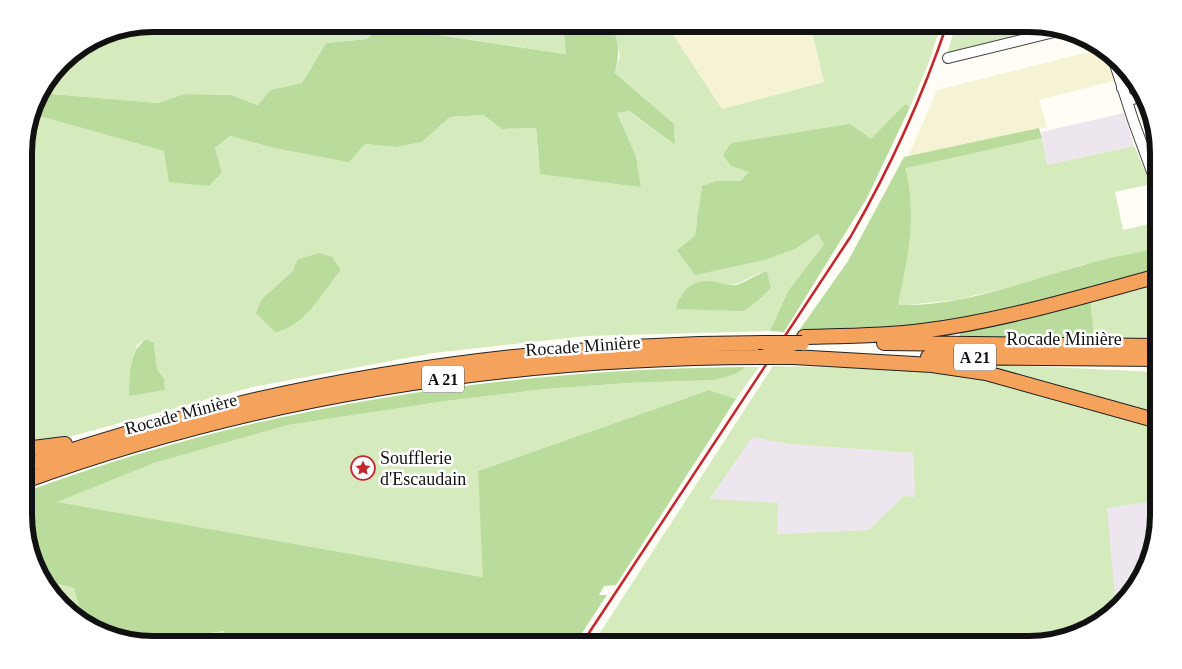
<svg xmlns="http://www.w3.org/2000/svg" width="1182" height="669" font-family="Georgia,serif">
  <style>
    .industrial { fill: #eee6ef }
    .farmland { fill: #f6f3d4 }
    .green { fill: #d5ebbd; fill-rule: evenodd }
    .forest { fill: #b9dc9c }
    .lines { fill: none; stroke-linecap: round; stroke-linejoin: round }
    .minor-casing { stroke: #444; stroke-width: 12 }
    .highway-casing { stroke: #222; stroke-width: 16 }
    .minor { stroke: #fff; stroke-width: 10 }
    .highway { stroke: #f5a25d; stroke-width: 14 }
    .rail { stroke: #c4262e; stroke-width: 2.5 }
    .highway-bridge-casing { stroke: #222; stroke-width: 16; stroke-linecap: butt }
    .highway-bridge { stroke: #f5a25d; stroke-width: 14 }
    .labels { text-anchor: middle; stroke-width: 5; stroke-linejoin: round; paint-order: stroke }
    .shield { fill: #fff; stroke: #585858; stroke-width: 1 }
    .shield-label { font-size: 16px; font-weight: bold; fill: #111 }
    .street-label { font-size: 18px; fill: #111; stroke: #fff }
    .poi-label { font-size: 18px; fill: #111; stroke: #fff; text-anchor: start }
    .rim { fill: none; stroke: #111; stroke-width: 6 }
  </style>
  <rect width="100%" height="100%" fill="#fffdf5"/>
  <!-- industrial -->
  <path class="industrial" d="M1129,74L1137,82L1158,150L1139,112Z
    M1124,113L1134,146L1047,165L1041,132Z
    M752,436L789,444L913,453L915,498L904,496L868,530L777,534L710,499Z
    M1158,501V524L1141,580L1116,607L1106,508Z"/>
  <!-- farmland -->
  <path class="farmland" d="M666,24H810L824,82L722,109Z
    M1101,49L1108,55L1116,80L1039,100L1047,127L908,157L937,90Z"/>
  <!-- green -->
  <path class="green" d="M153,24H388L383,25L367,39L326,43L302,83L270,90L258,105L231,95L184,94L158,103L40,93L68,56L104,34Z
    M411,24H575L564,32L567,54L418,32Z
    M599,24H666L722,109L824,82L810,24H941L929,62L910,107L905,104L871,140L750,171L740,181H716L697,221L695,236L795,249L818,234L824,244L788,291L770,331L586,336L433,353L253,387L50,442L25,443V137L32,114L164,151L222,172L215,148L230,136L270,147L365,144L396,147L422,142L450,117L483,115L502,129L536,128L538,157L641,187L636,156L617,113L628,111L675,145L674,124L615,73L620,56L612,28ZM297,260L341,270L329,284L262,299L294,271ZM767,271L771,288L679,297L708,281C741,292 739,278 767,271ZM146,339L154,343L157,369L164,379L136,346Z
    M956,24H1017L1020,35L947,54Z
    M1042,138L1047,165L1134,146L1151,184L1115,192L1123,230L1158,222V248L1081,265L1032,282L956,300L897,306C907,254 917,221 906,167Z
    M1158,269V339L1094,337L1088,290L1138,277Z
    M983,364L1158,372V501L1107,508L1116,607L1100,624L1037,645H592L773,366L892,369L940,372L975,378ZM752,437L789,444L913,453L915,497L904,496L868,530L777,534L778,503L710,499Z
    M746,367H759L736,399L709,390L478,471L484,577L56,502L154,463L288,425L446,401L545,389L628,383L715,380L736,374Z
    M43,580L74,588L83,622L46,588Z
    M224,631L225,645H192L205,643L210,633Z"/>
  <!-- forest -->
  <path class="forest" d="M388,24H411L418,32L566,54L564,31C579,20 594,22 612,28C620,44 619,56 615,73L674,124L675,145L629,111L617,113L636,156L641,187L540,174L536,128L502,129L483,115L450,117L422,142L396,147L365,144L349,162L270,147L230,136L215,148L222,172L209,186L169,182L164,151L32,114L40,93L158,103L184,94L231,95L258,105L270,90L302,83L326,43L367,39L383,25Z
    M905,104L910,107L867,198L784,332L770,331L788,291L824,244L818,234L795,249L764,260L695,275L677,250L695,236L702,186L716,181H740L749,172L731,166L723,155L731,143L850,124L871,139Z
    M1039,128L1042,138L906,168C917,221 908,253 898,305C959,307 1021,283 1080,266C1105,258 1132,254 1158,248V269L1138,277L1089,290L1094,337H960L959,321L911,327L798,332L848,261L904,157Z
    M319,253L332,257L341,270C322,292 305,327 275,332L256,313L262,299L293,271L297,260Z
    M767,271L771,288L755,303L743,311L676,309C679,294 691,280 708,281C717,281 725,286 735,285C741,285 756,274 767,271Z
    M146,339L154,343L157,369L164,379L165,390L129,396C130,375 129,352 146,339Z
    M746,367L736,374L715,380L628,383L545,389L446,401L288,425L154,463L57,502L483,577L478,471L709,390L736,399L616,585L604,586L599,595H607L574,645H225L224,631L210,633L205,643L153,645L89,628L83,622L74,588L43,580L25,532V492C255,407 501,369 746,367Z"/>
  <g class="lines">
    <!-- minor casing -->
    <g class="minor-casing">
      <path id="minor" d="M948,58L1058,31
        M1114,61L1133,120L1158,188
        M1122,88L1137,83
        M1127,101L1141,96"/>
    </g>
    <!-- highway casing -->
    <g class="highway-casing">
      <path id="highway" d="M804,337C844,336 883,336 922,331C1002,321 1080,297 1158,276
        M884,343L1158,346
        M793,357L932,365L986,373L1158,421
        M928,357L1158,359
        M25,449L65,444
        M25,466C263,383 512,344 765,343
        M25,481C259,396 509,358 758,357"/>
    </g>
    <!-- minor -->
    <use href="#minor" class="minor"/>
    <!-- highway -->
    <use href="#highway" class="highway"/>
    <!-- rail -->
    <path class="rail" d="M581,645L851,236C890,168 922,98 947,24"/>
    <!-- highway-bridge casing -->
    <g class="highway-bridge-casing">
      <path id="highway-bridge" d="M765,343H802
        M758,357H793"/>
    </g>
    <!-- highway-bridge -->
    <use href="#highway-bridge" class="highway-bridge"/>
  </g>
  <!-- icons -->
  <defs>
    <g id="sight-ring" transform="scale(1.25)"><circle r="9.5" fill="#fff" stroke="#c4262e" stroke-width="1.5"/><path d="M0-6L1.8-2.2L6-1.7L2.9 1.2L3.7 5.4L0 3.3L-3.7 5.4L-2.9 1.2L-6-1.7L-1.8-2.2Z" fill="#c4262e"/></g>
  </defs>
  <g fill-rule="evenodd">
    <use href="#sight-ring" x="363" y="468"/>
  </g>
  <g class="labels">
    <!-- shield labels -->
    <g class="shield">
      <rect x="954" y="343.5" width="42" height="27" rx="4"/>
      <rect x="422" y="365.5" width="42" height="27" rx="4"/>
    </g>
    <g class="shield-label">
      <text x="975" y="363">A 21</text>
      <text x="443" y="385">A 21</text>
    </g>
    <!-- street labels -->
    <g class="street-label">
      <text x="1064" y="345">Rocade Minière</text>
      <text transform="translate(583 346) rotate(-4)" y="6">Rocade Minière</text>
      <text transform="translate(181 414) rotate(-15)" y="6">Rocade Minière</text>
    </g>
    <!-- poi labels -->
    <g class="poi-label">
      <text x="380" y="464">Soufflerie<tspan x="380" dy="21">d'Escaudain</tspan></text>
    </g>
  </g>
  <!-- crop -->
  <path d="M0 0H1182V669H0ZM153 32H1029A121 121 0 0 1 1150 153V515A121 121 0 0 1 1029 636H153A121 121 0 0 1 32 515V153A121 121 0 0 1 153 32Z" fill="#fff" fill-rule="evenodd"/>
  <path class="rim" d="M153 32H1029A121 121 0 0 1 1150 153V515A121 121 0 0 1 1029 636H153A121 121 0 0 1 32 515V153A121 121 0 0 1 153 32Z"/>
</svg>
